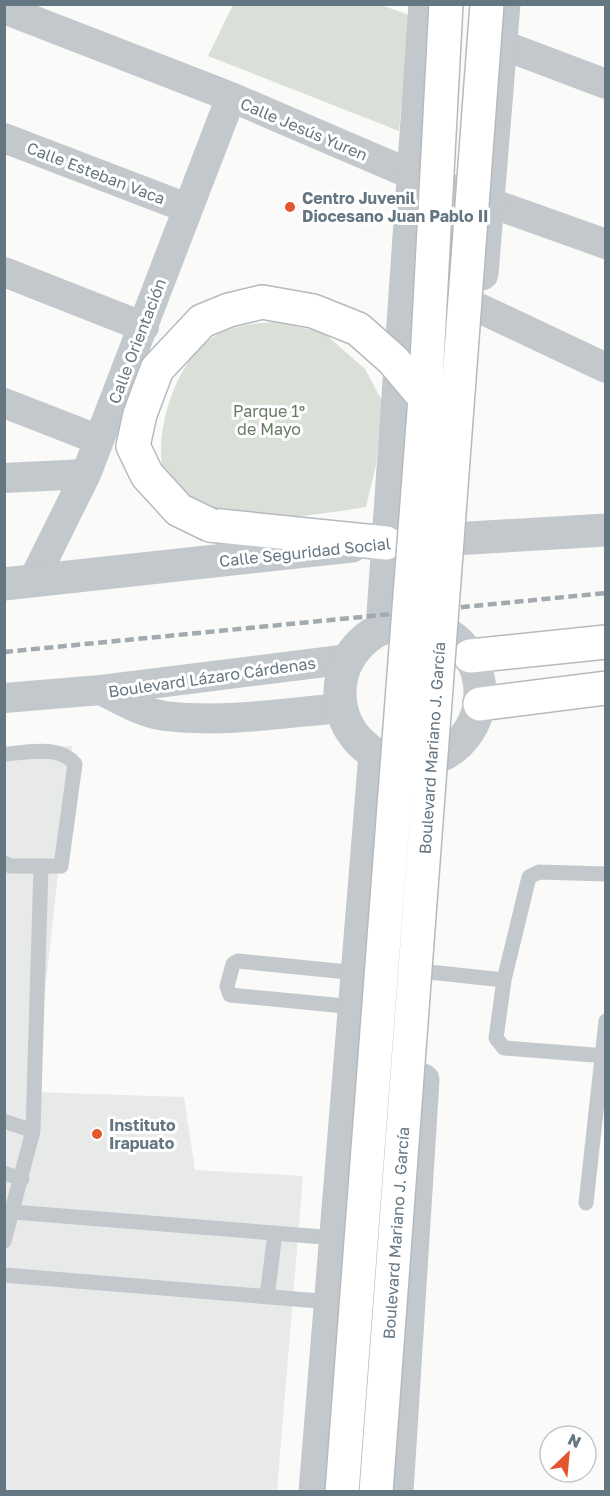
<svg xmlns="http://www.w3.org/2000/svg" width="610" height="1496" font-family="'Golos Text',sans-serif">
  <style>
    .built { fill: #e8e9e9 }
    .green { fill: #dadfd7 }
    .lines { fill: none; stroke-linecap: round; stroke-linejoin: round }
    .primary-casing { stroke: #b5babe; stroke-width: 36 }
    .service { stroke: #c3c8cc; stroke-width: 15 }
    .minor { stroke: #c3c8cc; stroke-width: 30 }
    .tertiary { stroke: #c3c8cc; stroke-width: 33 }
    .primary { stroke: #fff; stroke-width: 33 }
    .rail { stroke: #a2aab0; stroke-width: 4.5; stroke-dasharray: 9 4.5; stroke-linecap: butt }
    .primary-bridge-casing { stroke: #b5babe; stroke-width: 36; stroke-linecap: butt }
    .primary-bridge { stroke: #fff; stroke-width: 33 }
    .poi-dot { fill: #e4572e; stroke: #fff; stroke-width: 2 }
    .labels { text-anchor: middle; stroke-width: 6; stroke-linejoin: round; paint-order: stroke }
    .street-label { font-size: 16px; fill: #657683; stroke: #fff }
    .poi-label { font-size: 16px; font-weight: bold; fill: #657683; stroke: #fff; text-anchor: start }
    .park-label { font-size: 16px; fill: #687a64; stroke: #fff }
  </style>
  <rect width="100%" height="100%" fill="#fafaf8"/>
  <!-- built -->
  <path class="built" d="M72,746L34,1092L184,1097L195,1170L303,1176L277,1491H5L4,749Z"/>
  <!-- green -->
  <path class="green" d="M233,5H381L409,15L399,131L208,56Z
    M277,322L324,333L365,369L382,401L376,465L366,507C326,513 235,529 200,509C185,501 165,483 162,465C156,425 178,357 215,336C235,325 255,323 277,322Z"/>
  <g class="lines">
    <!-- primary casing -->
    <g class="primary-casing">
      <path id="primary" d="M210,525L386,543
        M470,656L606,642
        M480,704L606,688"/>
    </g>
    <!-- service -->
    <path class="service" d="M4,754C28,753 59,744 75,764L61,866H11L4,863
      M606,874L539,872L529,877L504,980L496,1038L504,1048L606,1056
      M429,972L504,980
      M355,1007L230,995L227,986L233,964L238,961L357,973
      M4,1121L33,1131
      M4,1173L22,1179
      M586,1203L606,1021
      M13,1212L336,1238
      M4,1241L33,1131L41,866
      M4,1275L331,1302
      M267,1297L275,1233"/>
    <!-- minor -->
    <path class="minor" d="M4,9L231,97L415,176L606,244
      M500,44L606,84
      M4,138L187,208
      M4,272L144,327
      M479,308L606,368
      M4,403L99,440
      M4,478L86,474
      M33,581L86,474L231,97
      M101,690C121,700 142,713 165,716C223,723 284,713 341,708
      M4,698L101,690L349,659"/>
    <!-- tertiary -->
    <path class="tertiary" d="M482,274L504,4
      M418,541L606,530
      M4,584L352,546
      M340 693a70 70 0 1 1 140 0a70 70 0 1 1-140 0Z
      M382,629L425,4
      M315,1492L375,754
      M397,1492L423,1080"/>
    <!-- primary -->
    <use href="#primary" class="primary"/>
    <!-- rail -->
    <path class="rail" d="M4,652L606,593"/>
    <!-- primary-bridge casing -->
    <g class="primary-bridge-casing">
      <path id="primary-bridge" d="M210,525L179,510L147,475L133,446L140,414L157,369L202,321L229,310L262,302L313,311L358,329L393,360L425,398
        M342,1492L425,398L446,4
        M376,1492L487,4"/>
    </g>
    <!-- primary-bridge -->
    <use href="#primary-bridge" class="primary-bridge"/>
  </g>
  <!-- markers -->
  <g class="poi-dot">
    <circle cx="290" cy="207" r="6"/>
    <circle cx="97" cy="1134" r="6"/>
  </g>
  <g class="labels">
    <!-- street labels -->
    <g class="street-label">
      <text transform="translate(304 129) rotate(23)" y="6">Calle Jesús Yuren</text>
      <text transform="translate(96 173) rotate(21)" y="6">Calle Esteban Vaca</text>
      <text transform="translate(137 341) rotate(-69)" y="6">Calle Orientación</text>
      <text transform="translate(305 552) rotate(-6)" y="6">Calle Seguridad Social</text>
      <text transform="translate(212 677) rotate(-8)" y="6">Boulevard Lázaro Cárdenas</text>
      <text transform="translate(432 748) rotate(-86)" y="6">Boulevard Mariano J. García</text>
      <text transform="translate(396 1233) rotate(-86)" y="6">Boulevard Mariano J. García</text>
    </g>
    <!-- poi labels -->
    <g class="poi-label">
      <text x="302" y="204">Centro Juvenil<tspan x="302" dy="18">Diocesano Juan Pablo II</tspan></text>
      <text x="109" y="1131">Instituto<tspan x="109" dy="18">Irapuato</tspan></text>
    </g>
    <!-- park labels -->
    <g class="park-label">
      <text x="269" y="417">Parque 1º<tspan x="269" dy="18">de Mayo</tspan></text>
    </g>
  </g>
  <!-- border -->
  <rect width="610" height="1496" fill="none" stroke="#657683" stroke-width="12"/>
  <!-- north arrow -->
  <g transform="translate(568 1454) rotate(26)"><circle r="28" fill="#ffffff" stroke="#c1c8cd" stroke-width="1.5"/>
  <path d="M0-4.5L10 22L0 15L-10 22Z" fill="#e4572e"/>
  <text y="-9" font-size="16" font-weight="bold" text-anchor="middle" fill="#657683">N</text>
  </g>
</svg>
